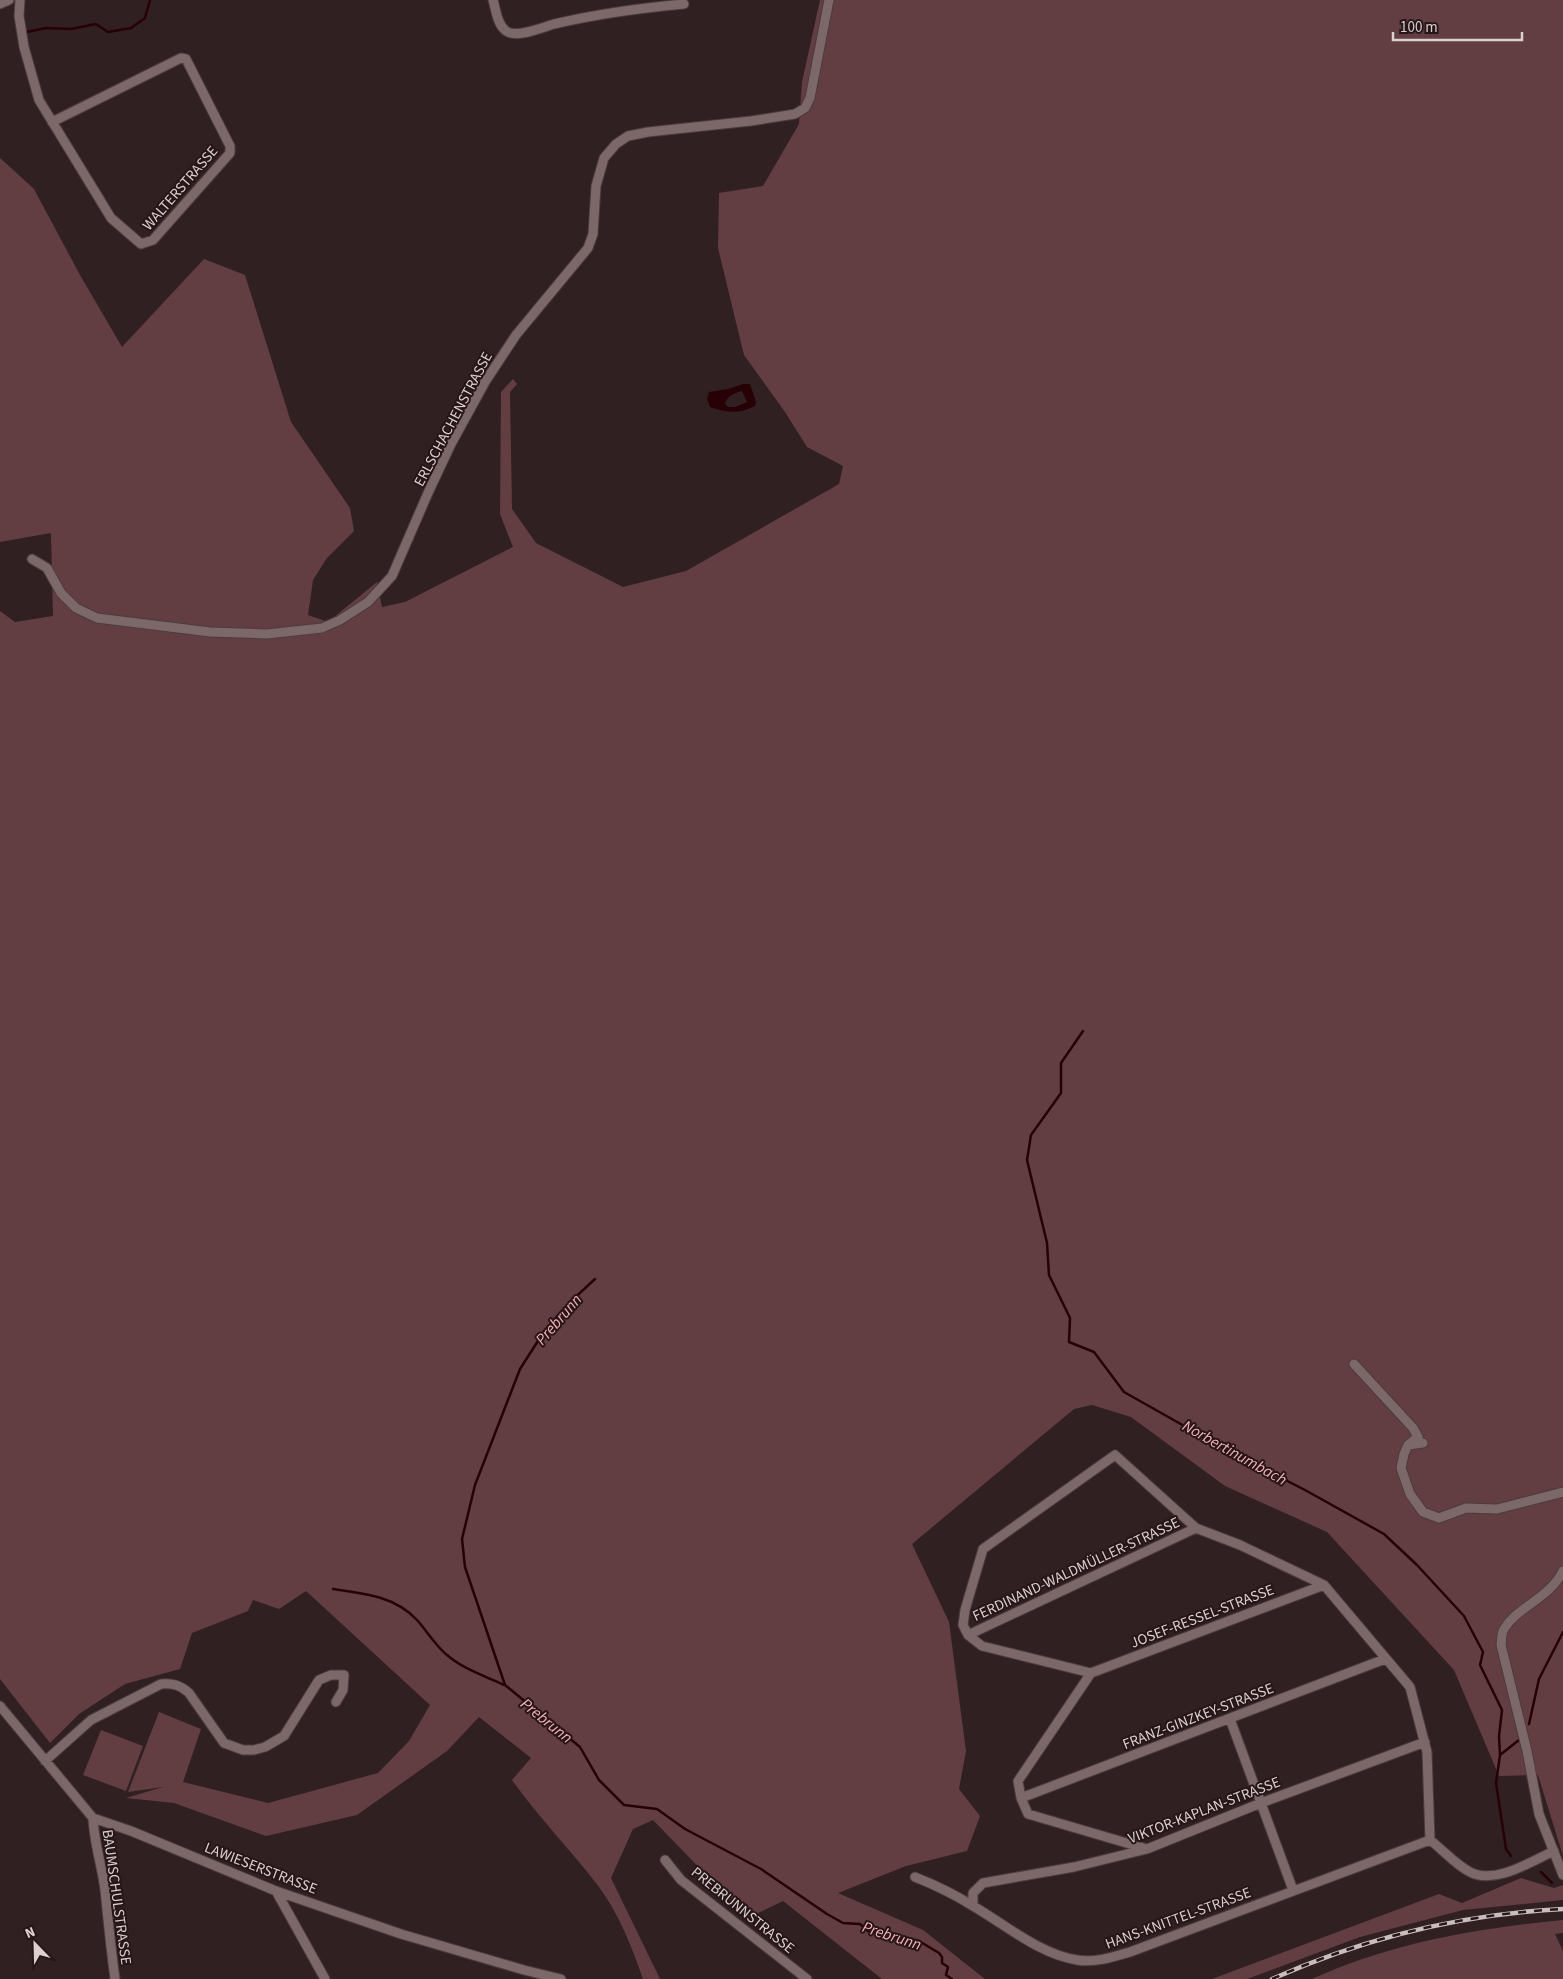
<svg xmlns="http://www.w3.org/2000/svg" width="1563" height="1979" font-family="'Source Sans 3',sans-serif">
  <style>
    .green { fill: #623e42 }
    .water { fill: #270006; fill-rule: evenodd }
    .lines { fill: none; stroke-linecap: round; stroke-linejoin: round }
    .stream { stroke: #270006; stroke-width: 2.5 }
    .minor-casing { stroke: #4b3c3e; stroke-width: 11 }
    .minor { stroke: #7c6869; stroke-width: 9 }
    .rail-casing { stroke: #c9bdbe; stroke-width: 4.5 }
    .rail { stroke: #271618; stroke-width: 2.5; stroke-dasharray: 8; stroke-linecap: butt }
    .labels { text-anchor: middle; stroke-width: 4; stroke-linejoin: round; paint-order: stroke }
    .street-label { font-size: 15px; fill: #dbcfd0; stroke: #271618 }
    .water-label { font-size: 16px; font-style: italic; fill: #f7afb7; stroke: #271618 }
  </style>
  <rect width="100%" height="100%" fill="#312022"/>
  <!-- green -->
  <path class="green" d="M820,0H1563V1856L1538,1775L1499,1776L1454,1670L1327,1532L1225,1486L1131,1417L1092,1405L1074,1409L912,1544L949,1622L966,1751L959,1789L980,1816L967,1851L906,1866L838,1893L923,1930L985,1979H882L783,1901L748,1918L653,1820L633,1829L611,1878L660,1979H643C632,1947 619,1914 599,1887C571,1850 539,1818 512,1780L531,1758L479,1717L447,1751L357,1815L266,1836L174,1803L126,1798L163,1787L128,1792L159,1712L201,1729L183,1782L268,1803L378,1773L409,1741L430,1705L306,1591L279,1609L253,1600L248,1611L192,1633L180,1669L125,1684L79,1714L50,1743L0,1679V611L15,622L53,616L51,533L0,542V158L34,189L80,275L122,347L204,259L245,275L291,422L350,508L354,531L327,558L313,580L308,615L328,622L377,582L382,607L405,602L513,547L500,514L501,392L513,379L517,384L510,392L512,509L536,543L623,587L686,571L839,484L843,466L807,447L785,412L744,355L718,248L719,193L763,186L799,124L802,82Z
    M101,1730L143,1746L126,1791L83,1775Z
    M1521,1878L1554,1888L1563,1885V1900L1463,1910L1360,1937L1247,1979H1212L1439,1894L1462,1903Z
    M1563,1920V1933L1555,1934L1563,1951V1979H1312C1390,1943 1477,1928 1563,1920Z"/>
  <!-- water -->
  <path class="water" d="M743,384H750L756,402L755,406C739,414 727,413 710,407L707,399L709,392L728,389ZM742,391L747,402L735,407H728L725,404C727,396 734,393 742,391Z"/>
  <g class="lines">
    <!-- stream -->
    <path class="stream" d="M27,32L46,28L71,29L96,24L108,32L131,28L145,18L150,0
      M1083,1031L1061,1063V1093L1031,1135L1027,1160L1047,1243L1049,1275L1070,1318L1069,1342L1094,1352L1124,1392L1225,1449L1305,1490L1384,1534L1417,1565L1464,1616L1483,1652L1480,1665L1502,1710L1499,1736L1500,1755L1496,1783L1506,1849L1511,1856
      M595,1279L569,1303L545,1330L520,1369L475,1485L462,1539L465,1567L505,1685L580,1747L599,1780L624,1805L657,1809L685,1829L761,1869L827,1914L843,1923L860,1924L868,1931L885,1933L889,1936L903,1937L919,1941L939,1953L942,1957V1963L948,1967L946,1975L952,1979
      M333,1589C363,1593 395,1596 417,1620C427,1631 435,1645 447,1655C463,1669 485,1676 504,1685
      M1529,1724L1539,1679L1563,1632
      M1500,1755L1519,1740
      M1541,1872L1552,1883"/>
    <!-- minor casing -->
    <g class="minor-casing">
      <path id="minor" d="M20,0L19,16L24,47L39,100L111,218L141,244L153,240L230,153V146L186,59L181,58L52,122
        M493,0C496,10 497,24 506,31C516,39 543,27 554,24C597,14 640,8 684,4
        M0,4L9,0
        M32,559L47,568L61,593L76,608L97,618L210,632L267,634L322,628L340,620L368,602L392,576L428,493L451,444L485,382L516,335L588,248L593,234L596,186L604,158L616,144L628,136L648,132L751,121L795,114L805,108L810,98L829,0
        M1354,1364L1413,1428L1418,1437L1408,1445
        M1423,1443L1408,1445L1404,1454L1401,1468L1410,1494L1423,1512L1439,1518L1466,1508L1497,1509L1563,1492
        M1563,1571C1549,1599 1518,1606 1504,1629C1501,1633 1502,1640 1501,1645L1527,1751L1539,1814L1563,1875
        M968,1635L1196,1528
        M1091,1673L1324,1585
        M0,1706L93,1818L131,1831L276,1891L401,1934L524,1970L561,1979
        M1230,1719L1293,1890
        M45,1761L91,1720L161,1684C173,1683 180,1685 189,1693L224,1743L243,1750H254L265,1747L284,1736L319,1680L331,1675H344L343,1690L336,1702
        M1021,1798L1385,1659
        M93,1818C94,1843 102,1866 105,1890C108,1920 111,1949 115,1979
        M1147,1849L1028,1814L1021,1798L1018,1781L1091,1673L982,1646L968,1635L963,1625L965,1610L983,1549L1115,1455L1196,1528L1240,1545L1324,1585L1410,1687L1427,1752L1430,1840C1443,1850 1456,1865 1470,1872C1495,1885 1530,1862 1554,1851
        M665,1860L681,1880L807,1979
        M915,1877C935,1885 954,1894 973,1906C1006,1925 1039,1954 1077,1960C1095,1963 1113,1957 1130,1952L1430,1840
        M276,1891L325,1979
        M973,1905V1893L983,1883L1074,1867L1147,1849L1261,1803L1425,1742"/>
    </g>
    <!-- minor -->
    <use href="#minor" class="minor"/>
    <!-- rail casing -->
    <g class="rail-casing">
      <path id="rail" d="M1272,1979C1364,1938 1462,1914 1563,1909"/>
    </g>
    <!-- rail -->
    <use href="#rail" class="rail"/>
  </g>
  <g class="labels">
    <!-- street labels -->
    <g class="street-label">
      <text transform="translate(180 188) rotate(-49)" y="5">WALTERSTRASSE</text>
      <text transform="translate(453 419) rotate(-62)" y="5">ERLSCHACHENSTRASSE</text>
      <text transform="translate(1076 1569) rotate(-25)" y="5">FERDINAND-WALDMÜLLER-STRASSE</text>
      <text transform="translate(1202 1616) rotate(-21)" y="5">JOSEF-RESSEL-STRASSE</text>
      <text transform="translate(1198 1716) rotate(-21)" y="5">FRANZ-GINZKEY-STRASSE</text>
      <text transform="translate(1204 1810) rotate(-21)" y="5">VIKTOR-KAPLAN-STRASSE</text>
      <text transform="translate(261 1868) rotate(21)" y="5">LAWIESERSTRASSE</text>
      <text transform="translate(117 1897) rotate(82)" y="5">BAUMSCHULSTRASSE</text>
      <text transform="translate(743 1910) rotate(39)" y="5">PREBRUNNSTRASSE</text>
      <text transform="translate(1178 1918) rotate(-20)" y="5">HANS-KNITTEL-STRASSE</text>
    </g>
    <!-- water labels -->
    <g class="water-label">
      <text transform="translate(558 1319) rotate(-49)" y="6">Prebrunn</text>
      <text transform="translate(1235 1452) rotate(29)" y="6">Norbertinumbach</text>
      <text transform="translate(547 1720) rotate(39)" y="6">Prebrunn</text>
      <text transform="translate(892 1935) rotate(18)" y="6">Prebrunn</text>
    </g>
  </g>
  <!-- north arrow -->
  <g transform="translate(35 1944) rotate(337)" stroke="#271618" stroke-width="4" paint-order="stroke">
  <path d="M0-4L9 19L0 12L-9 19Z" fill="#dbcfd0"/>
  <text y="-8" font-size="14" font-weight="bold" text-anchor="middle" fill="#dbcfd0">N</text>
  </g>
  <!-- scale -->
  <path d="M1393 32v8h129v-8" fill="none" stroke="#dbcfd0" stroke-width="2.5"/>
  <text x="1400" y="32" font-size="15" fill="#dbcfd0" stroke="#271618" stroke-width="4" paint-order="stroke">100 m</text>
</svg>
